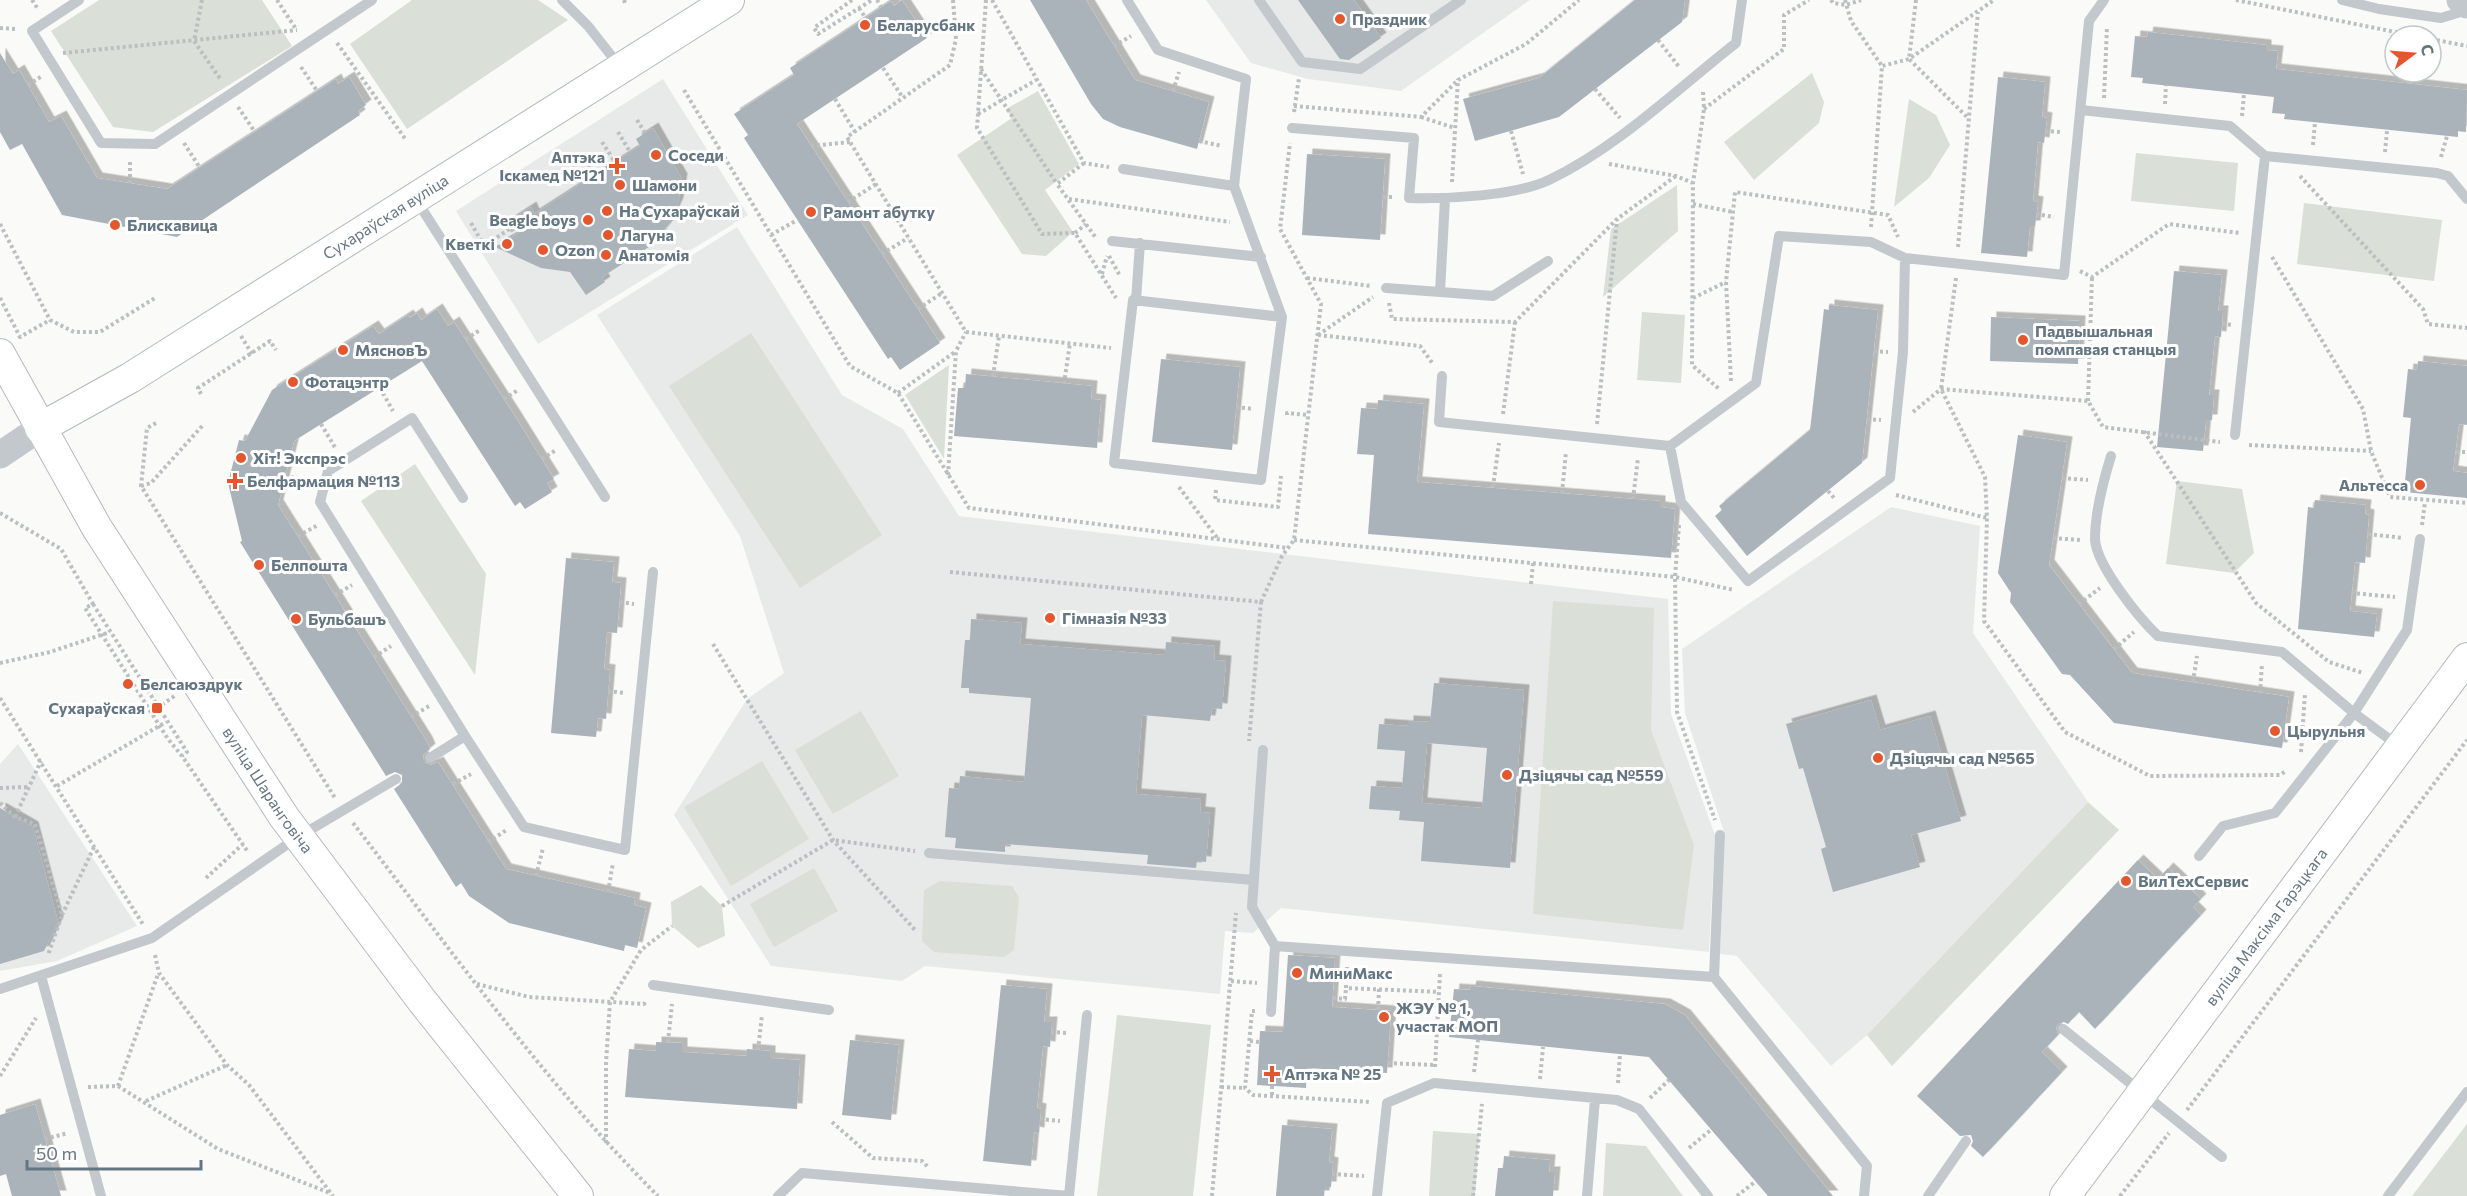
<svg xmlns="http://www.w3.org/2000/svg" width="2467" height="1196" font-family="Commissioner,sans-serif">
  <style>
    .built { fill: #e8e9e9 }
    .green { fill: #dadfd7 }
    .building { fill: #aab3b9; fill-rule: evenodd; filter: url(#shadow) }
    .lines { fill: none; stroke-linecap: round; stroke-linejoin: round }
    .secondary-casing { stroke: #b3babf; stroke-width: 32 }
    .path { stroke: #bbbfc2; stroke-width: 4; stroke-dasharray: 3 3; stroke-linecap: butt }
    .service { stroke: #c3c8cc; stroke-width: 10 }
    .tertiary { stroke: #c3c8cc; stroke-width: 27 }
    .secondary { stroke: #fff; stroke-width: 30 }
    .poi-dot { fill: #e4572e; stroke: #fff; stroke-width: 2 }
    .labels { text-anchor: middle; stroke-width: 6; stroke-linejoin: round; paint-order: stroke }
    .poi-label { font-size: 16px; font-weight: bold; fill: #657683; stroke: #fff; text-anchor: start }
    .street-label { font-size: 16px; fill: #657683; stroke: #fff }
  </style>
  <defs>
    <filter id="shadow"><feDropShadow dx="5.5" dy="-5.5" stdDeviation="0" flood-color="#0004"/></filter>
  </defs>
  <rect width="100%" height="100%" fill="#fafaf8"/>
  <!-- built -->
  <path class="built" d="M1206,0H1530L1401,91L1308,79L1251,63Z
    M663,79L748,215L538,344L456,211Z
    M737,227L842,395L903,429L959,516L1668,599L1671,714L1715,835L1709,952L1281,908L1253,933L1225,931L1220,994L925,966L902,981L771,966L674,815L747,699L784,673L740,536L597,315Z
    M1891,507L1980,526L1973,633L2088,802L1867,1035L1831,1066L1737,956L1720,954L1725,835L1685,713L1682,649Z
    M18,744L137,926L57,961L0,971V764Z"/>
  <!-- green -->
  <path class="green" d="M99,0H262L292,46L153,132L113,127L51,31Z
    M412,0H538L568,20L407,129L350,44Z
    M1812,73L1824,102L1819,123L1754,180L1724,142Z
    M1038,91L1079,164L1045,190L1073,232L1046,256L1022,254L957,155L1012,118L1006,109Z
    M1909,99L1936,115L1950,145L1929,178L1894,207Z
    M2136,153L2238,163L2234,211L2131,201Z
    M1677,185L1678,231L1603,297L1611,229Z
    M2304,203L2442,220L2434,281L2297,264Z
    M1642,312L1685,315L1681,383L1637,380Z
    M751,333L882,535L800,588L669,386Z
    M949,365L944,459L905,395Z
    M415,464L486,574L475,675L361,501Z
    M2177,481L2242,489L2254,553L2234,573L2166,564Z
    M1553,601L1654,608L1651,730L1694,845L1683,930L1533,914Z
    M861,711L899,776L833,814L795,750Z
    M762,761L809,839L731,886L684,807Z
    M2088,802L2119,830L1892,1066L1867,1035Z
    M814,868L838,911L774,947L750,904Z
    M940,881L1012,886L1019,898L1014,950L1004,957L934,952L922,941L924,890Z
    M701,885L722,906L725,936L698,948L672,926L671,902Z
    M1117,1015L1211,1025L1193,1196H1097Z
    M2467,1124V1196H2412Z
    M1433,1131L1479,1134L1475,1196H1429Z
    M1606,1143L1646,1146L1683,1196H1603Z"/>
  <!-- building -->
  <path class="building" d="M902,0L927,38L797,124L940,343L900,370L891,357L888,359L744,138L748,135L734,114L794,75L790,68L891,1L894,6Z
    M1030,0H1086L1135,80L1209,102L1197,149L1120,127L1103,119L1091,104Z
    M1298,0H1354L1381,38L1349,60L1340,59Z
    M1635,0H1685L1682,22L1559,117L1475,141L1463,99L1539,78Z
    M2148,32L2266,45V50L2278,51L2276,69L2467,90L2466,132L2458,131V137L2284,119L2285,114L2272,113L2274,97L2142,83L2143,78L2131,77L2135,36L2147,37Z
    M0,53L13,74L19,70L49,122L61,116L97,178L167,189L336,79L338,84L349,77L366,105L358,111L360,115L177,237L62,215L22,144L10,150L0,132Z
    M1998,77L2045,82L2042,117L2047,118L2044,143L2038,142L2033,201L2038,202L2035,226H2030L2027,257L1981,253Z
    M653,128L682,179L678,203L668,225L652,245L602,277L605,282L586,295L570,272L541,268L495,247L519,233L511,220L531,207L534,214L640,146L636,139Z
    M1307,154L1385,159L1380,240L1302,235Z
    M2174,271L2222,275L2218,311H2223L2221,337L2215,336L2209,395H2214L2212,420H2206L2203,451L2157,447Z
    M1829,305L1878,310L1862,463L1747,556L1715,516L1722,510L1719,506L1810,430L1824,309L1829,310Z
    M437,309L448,326L454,322L516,418L554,479L547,483L552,492L525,509L520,502L515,506L422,361L294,441L278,505L427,742L430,749L423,755L424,762L431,765L438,762L506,869L635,898L634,905L646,908L637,948L625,945L624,951L509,923L469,896L461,883L456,887L394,789L402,783V775L395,772L386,776L240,542L242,541L228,483L239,440L245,441L272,390L373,326L379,334L408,315L410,318L417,313L421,320Z
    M1991,317L2080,321L2078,364L1990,361Z
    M1161,359L1240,367L1232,450L1152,442Z
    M2418,361L2467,366V425L2459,424L2453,471L2467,473V498L2404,492L2411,418L2403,417L2408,369L2417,370Z
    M966,374L1092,386L1091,399L1101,400L1097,448L954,436L958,388H965Z
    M1378,400L1424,404L1417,482L1660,501V507L1675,509L1671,558L1368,534L1374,455L1357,454L1361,408L1377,409Z
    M2018,435L2067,442L2049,565L2132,673L2289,697L2282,748L2114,723L2070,675L2062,674L2010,602L2011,593L1998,573Z
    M2315,500L2366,505L2365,514L2369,515L2365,563L2355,562L2350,611L2377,614L2374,637L2298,629L2308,507L2314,508Z
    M566,558L614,562L612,582L621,583L617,633L607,632L604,669L610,670L606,719L598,718L596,737L551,733Z
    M971,619L1022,623L1020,644L1165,655L1166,642L1215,646L1214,660L1226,661L1222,709L1212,708L1210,721L1142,715L1136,794L1201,799L1200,812L1210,813L1206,862L1197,861L1196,868L1147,864L1148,855L1005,844V852L955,848L956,838L945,837L949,788L959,789L960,776L1024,782L1031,698L969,693V688H961L965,640H970Z
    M1434,683L1524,690L1510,868L1421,861L1424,822L1399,820L1400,811L1369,809L1371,786L1402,788L1405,751L1377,749L1379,724L1408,726V721L1430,722ZM1427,743L1487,748L1482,808L1422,803Z
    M1871,700L1880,730L1930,716L1961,821L1911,835L1920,867L1833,892L1821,849L1826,847L1803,768L1799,769L1786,724Z
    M0,808L33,827L58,922L44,951L0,964Z
    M2138,860L2158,879L2168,868L2201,899L2193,907L2201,915L2095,1029L2079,1012L2068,1024L2064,1022L2058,1024L2056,1028L2058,1035L2042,1052L2062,1072L1983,1157L1971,1146L1973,1141L1971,1135L1960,1136L1917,1096Z
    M1288,955L1335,958L1332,1007L1391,1011L1387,1073L1307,1068L1306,1088L1257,1085L1260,1031L1283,1032Z
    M1001,985L1047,989L1044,1022H1052L1050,1047L1043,1046L1037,1108L1041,1109L1040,1119L1039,1133L1034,1132L1031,1166L983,1161Z
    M1471,986L1665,1004L1685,1015L1833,1196H1768L1649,1057L1449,1037L1454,989L1470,990Z
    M850,1040L899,1045L891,1120L842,1115Z
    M656,1042L682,1043V1052L747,1056V1049L770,1051V1058L800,1060L797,1109L625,1097L629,1049L656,1051Z
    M35,1104L45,1139L61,1196H12L6,1174L0,1176V1115Z
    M1282,1125L1332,1129L1329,1162L1333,1163L1331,1187H1325L1324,1196H1276Z
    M1504,1156L1550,1160L1549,1172H1555L1553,1196H1495L1498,1168H1503Z"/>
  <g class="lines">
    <!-- secondary casing -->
    <g class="secondary-casing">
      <g id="secondary">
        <path id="s1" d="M0,354L97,528L284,817L423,1002L578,1196"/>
        <path id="s2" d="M40,428L130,378L729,0"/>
        <path id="s3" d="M2065,1196L2467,658"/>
      </g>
    </g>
    <!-- path -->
    <path class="path" d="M32,0L38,9
      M202,0L194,41L221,80
      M277,0L296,29
      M624,0L625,3
      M852,0L814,28L818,34L872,0
      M877,0L881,7
      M953,0L956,39L950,65L847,137L966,332
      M986,0L977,128L1042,234L1075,233L1116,298
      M992,0L1084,163L1109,167
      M1831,0L1833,3L1846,5L1861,0
      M1845,0L1851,21L1882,66
      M1916,0L1909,59L1969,119
      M2236,0L2415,36
      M859,8L865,17
      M0,28L17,29
      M2431,39L2467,46
      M1658,40L1680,68
      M337,43L406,140
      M1114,46L1131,36
      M63,53L297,30
      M301,67L317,91
      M883,68L903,98
      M981,69L1057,184
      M28,85L42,76
      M1595,89L1620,118
      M684,90L850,366L898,393L969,508L1288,548
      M1173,91L1179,72
      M1703,92L1704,109L1693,183L1692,365L1719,389
      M2104,98L2107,27
      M835,99L855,132
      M2165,104L2166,85
      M1294,106L1421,117L1458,80
      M238,107L255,132
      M1704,109L1784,49V15L1809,0
      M1294,112L1299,78
      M978,114L1036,80
      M2242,116L2244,94
      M1421,117L1455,128
      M637,120L645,133
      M1511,131L1523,174
      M2045,131L2062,132
      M618,132L630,152
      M1199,141L1222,146
      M602,142L615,162
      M184,143L200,168
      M2313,145L2315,122
      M811,146L850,142
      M2385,152L2387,131
      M582,154L595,175
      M2441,157L2447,136
      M569,162L582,183
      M1084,163L1057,184L1096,238
      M1609,164L1676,176L1693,183
      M2300,176L2423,309L2428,324L2467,328
      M1452,182L1458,80L1526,44L1579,0
      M130,183V160
      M1383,197H1394
      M1069,199L1230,222
      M848,202L876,184
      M1693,204L1733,212
      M2036,214L2054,217
      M471,223L484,246L511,228L515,235
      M0,224L50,320L74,332H100L155,298
      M1871,227L1882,66L1909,59L1994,0
      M1075,233L1086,224
      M771,235L797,220
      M1958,247L1978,12
      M882,254L908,238
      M1109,256L1120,276
      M2272,257L2363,409L2371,451L2390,497L2467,503
      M2080,271L2092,277L2169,224L2240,233
      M1102,274L1107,256
      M1307,278L1371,286
      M1956,278L1941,389L1985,477L1987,518L1984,621L2065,732L2150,776L2280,775L2286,771
      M0,298L20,337L50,320
      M1693,298L1726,282
      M1389,303L1392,319L1515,322L1617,219L1676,176
      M918,309L942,293
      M2222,324L2233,325
      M966,332L1111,348
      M1318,335L1420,346L1433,364
      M1318,335L1373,297
      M241,336L252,354
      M466,339L480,330
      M1874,351L1888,352
      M993,376L999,336
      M1731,381L1726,282L1735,192L1888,215L1898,237
      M1064,384L1070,343
      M380,388L393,411
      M898,393L955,352
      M201,394L198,388L270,341L276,350
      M504,399L518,390
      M2088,401L2092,277
      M1236,407L1254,409
      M1913,412L1941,389L2088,401L2103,427L2220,442
      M1503,414L1515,322
      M1287,415V413L1308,415
      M1867,419L1881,420
      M156,423L147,428L141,486L335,798
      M321,424L336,449
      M1597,424L1617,219
      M2144,431L2256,603L2329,662L2363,673
      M2249,445L2371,451
      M2456,452H2467
      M542,459L556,450
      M948,475L956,351L966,332
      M285,476L311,481
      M2062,478L2088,480
      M141,486L151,483L203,425
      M1179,487L1218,539
      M1493,487L1499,443
      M1216,490L1215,500L1278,507L1281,476
      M1828,491L1835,499
      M1562,493L1566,452
      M1896,495L1987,518
      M1633,499L1638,458
      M0,513L61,549L93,604L85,608L168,739L182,756L248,852
      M1679,525L1675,577L1677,712L1715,820
      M2422,525L2425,502
      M2368,534L2403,538
      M298,536L318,525
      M2053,538L2080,540
      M1294,540L1675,577L1734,590
      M950,572L1261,602L1249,741
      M1531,584L1533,563
      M2351,593L2395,597
      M335,595L352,585
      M620,602L634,604
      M1261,602L1282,556L1294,540L1321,304L1280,229L1290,143
      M93,604L187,752L182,756
      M2079,604L2100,588
      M713,644L833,840L915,930
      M2114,649L2134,632
      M374,657L391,646
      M0,663L50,652L110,632
      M2193,682L2197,656
      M608,691L625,693
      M2260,693L2262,664
      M0,698L144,926
      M157,708L176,695
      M411,717L429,706
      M2301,752L2305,694
      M453,784L471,774
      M57,786L166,722
      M0,788L28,787
      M0,803L15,817L35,824L62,915L48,955
      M15,817L41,761
      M353,823C451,950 545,1083 658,1196
      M488,842L508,829
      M536,876L543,848
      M206,878L243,844
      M608,892L613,863
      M722,906L833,840L915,851
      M62,915L94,847
      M155,955L159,973L227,1065L249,1085L333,1196
      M1347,967L1346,988L1439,992
      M1231,981L1257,983
      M477,984L529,997L644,1004L646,1000
      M1333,998L1345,999L1346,988
      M1378,1010L1379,989
      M1255,1011H1252L1245,1088L1253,1095L1371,1102
      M1051,1032L1068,1033
      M1250,1041L1259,1042
      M668,1042L672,1004
      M758,1050L762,1015
      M1388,1063L1435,1065
      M1435,1067L1440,973
      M1474,1072L1478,1040
      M0,1076L36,1018
      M1540,1079L1543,1047
      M1618,1083L1620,1054
      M118,1086L158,974
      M88,1087L118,1086L218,1149L330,1193
      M1221,1087L1245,1088
      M1272,1095V1086
      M1650,1098L1669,1080
      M146,1101L227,1065
      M2187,1110L2467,740
      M1040,1119L1060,1121
      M832,1122L873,1158L922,1161L928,1167
      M45,1139L68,1133
      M606,1143V1063L610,1002L641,950L672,926
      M1689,1148L1712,1129
      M1332,1174L1364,1176
      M1212,1196L1236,913
      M1473,1196L1482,1104
      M1737,1196L1756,1181
      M2120,1196L2169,1133"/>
    <!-- service -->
    <path class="service" d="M79,0L32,31L101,143L155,144L372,0
      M562,0L588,26L621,68
      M1127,0L1158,50L1246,79L1234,186L1282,317L1261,480L1114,463L1133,300L1282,317
      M1259,0L1302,62L1360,69L1461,0
      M2342,0L2379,9L2441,18L2467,10
      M2081,110L2230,126L2265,156L2437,173L2448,176L2467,199
      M1292,128L1414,138L1409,198C1447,199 1515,196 1549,180C1618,147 1676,90 1736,43L1742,0
      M1123,169L1234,186
      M1445,199L1440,292L1493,296L1548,261
      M417,201L605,497
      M1112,241L1261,257
      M1386,288L1440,292
      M1136,300L1140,243
      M1442,376L1439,422L1670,446L1756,383L1779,236L1871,242L1905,258L2064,275L2089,21L2104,0
      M2235,435L2265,156
      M1670,446L1681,502L1748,581L1890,478L1903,352L1905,258
      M2111,456C2103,482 2095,512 2095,539C2096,565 2139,618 2158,636L2282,652L2354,713L2400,747
      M463,498L412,418L328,471L320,502L465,736
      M1263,750L1252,907L1275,946
      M430,758L465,736L524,827L625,850L653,572
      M1720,835L1714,977L1867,1166L1864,1196
      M929,853L1254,880
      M2199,856L2223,826L2275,813L2354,713L2407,630L2420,539
      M41,976L101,1196
      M653,985L829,1010
      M0,989L152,938L298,837L396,779
      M1271,1012L1275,946L1714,977
      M2063,1029L2222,1157
      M778,1196L802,1173L1069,1196L1087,1015
      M1377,1196L1387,1103L1434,1083L1617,1100L1639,1109L1708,1196
      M1587,1196L1595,1099
      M1928,1196L1966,1141
      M2388,1196L2467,1092"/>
    <!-- tertiary -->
    <path class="tertiary" d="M2460,0L2467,5
      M0,455L40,428"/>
    <!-- secondary -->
    <use href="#secondary" class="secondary"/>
  </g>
  <!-- markers -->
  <g class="poi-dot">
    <circle cx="1340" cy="19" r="6"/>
    <circle cx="865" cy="25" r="6"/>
    <circle cx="656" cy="155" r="6"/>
    <path d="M614 157h6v6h6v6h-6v6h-6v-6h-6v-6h6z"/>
    <circle cx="620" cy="185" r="6"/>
    <circle cx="607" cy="211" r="6"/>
    <circle cx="811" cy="212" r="6"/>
    <circle cx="588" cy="220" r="6"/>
    <circle cx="115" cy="225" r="6"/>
    <circle cx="608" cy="235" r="6"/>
    <circle cx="507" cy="244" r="6"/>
    <circle cx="543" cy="250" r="6"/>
    <circle cx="606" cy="255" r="6"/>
    <circle cx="2023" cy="340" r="6"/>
    <circle cx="343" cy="350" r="6"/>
    <circle cx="293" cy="382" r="6"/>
    <circle cx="241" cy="458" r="6"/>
    <path d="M232 472h6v6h6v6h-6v6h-6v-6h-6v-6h6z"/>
    <circle cx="2420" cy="485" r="6"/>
    <circle cx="259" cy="565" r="6"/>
    <circle cx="1050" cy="618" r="6"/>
    <circle cx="296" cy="619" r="6"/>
    <circle cx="128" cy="684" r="6"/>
    <rect x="151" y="702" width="12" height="12" rx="3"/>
    <circle cx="2275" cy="731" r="6"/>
    <circle cx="1878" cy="758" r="6"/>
    <circle cx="1507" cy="775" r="6"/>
    <circle cx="2126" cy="881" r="6"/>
    <circle cx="1297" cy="973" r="6"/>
    <circle cx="1384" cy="1017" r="6"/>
    <path d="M1269 1065h6v6h6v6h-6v6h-6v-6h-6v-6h6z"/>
  </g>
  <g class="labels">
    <!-- poi labels -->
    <g class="poi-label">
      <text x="1352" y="25">Праздник</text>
      <text x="877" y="31">Беларусбанк</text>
      <text x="668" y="161">Соседи</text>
      <text x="605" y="163" text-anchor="end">Аптэка<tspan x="605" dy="18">Іскамед №121</tspan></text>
      <text x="632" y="191">Шамони</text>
      <text x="619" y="217">На Сухараўскай</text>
      <text x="823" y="218">Рамонт абутку</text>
      <text x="576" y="226" text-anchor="end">Beagle boys</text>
      <text x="127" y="231">Блискавица</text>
      <text x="620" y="241">Лагуна</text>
      <text x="495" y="250" text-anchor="end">Кветкі</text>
      <text x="555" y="256">Ozon</text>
      <text x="618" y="261">Анатомія</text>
      <text x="2035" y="337">Падвышальная<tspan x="2035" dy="18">помпавая станцыя</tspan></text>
      <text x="355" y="356">МясновЪ</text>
      <text x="305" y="388">Фотацэнтр</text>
      <text x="253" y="464">Хіт! Экспрэс</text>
      <text x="247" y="487">Белфармация №113</text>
      <text x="2408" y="491" text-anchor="end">Альтесса</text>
      <text x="271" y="571">Белпошта</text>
      <text x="1062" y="624">Гімназія №33</text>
      <text x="308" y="625">Бульбашъ</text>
      <text x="140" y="690">Белсаюздрук</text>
      <text x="145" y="714" text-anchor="end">Сухараўская</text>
      <text x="2287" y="737">Цырульня</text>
      <text x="1890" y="764">Дзіцячы сад №565</text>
      <text x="1519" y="781">Дзіцячы сад №559</text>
      <text x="2138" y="887">ВилТехСервис</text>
      <text x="1309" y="979">МиниМакс</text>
      <text x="1396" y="1014">ЖЭУ № 1,<tspan x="1396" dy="18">участак МОП</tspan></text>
      <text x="1284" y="1080">Аптэка № 25</text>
    </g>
    <!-- street labels -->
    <g class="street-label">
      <text dy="6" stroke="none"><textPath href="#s2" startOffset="405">Сухараўская вуліца</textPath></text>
      <text dy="6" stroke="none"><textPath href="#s1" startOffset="512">вуліца Шаранговіча</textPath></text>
      <text dy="6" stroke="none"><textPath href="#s3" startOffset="336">вуліца Максіма Гарэцкага</textPath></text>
    </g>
  </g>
  <!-- north arrow -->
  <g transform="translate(2413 54) rotate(74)"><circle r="28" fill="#ffffff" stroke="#c1c8cd" stroke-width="1.5"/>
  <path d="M0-4.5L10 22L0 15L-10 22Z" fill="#e4572e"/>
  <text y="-9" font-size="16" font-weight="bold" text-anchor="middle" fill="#657683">С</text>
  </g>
  <!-- scale -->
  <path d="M27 1160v9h174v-9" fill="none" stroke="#657683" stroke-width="3"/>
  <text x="36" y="1160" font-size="18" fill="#657683" stroke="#ffffff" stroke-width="4.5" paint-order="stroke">50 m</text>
</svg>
